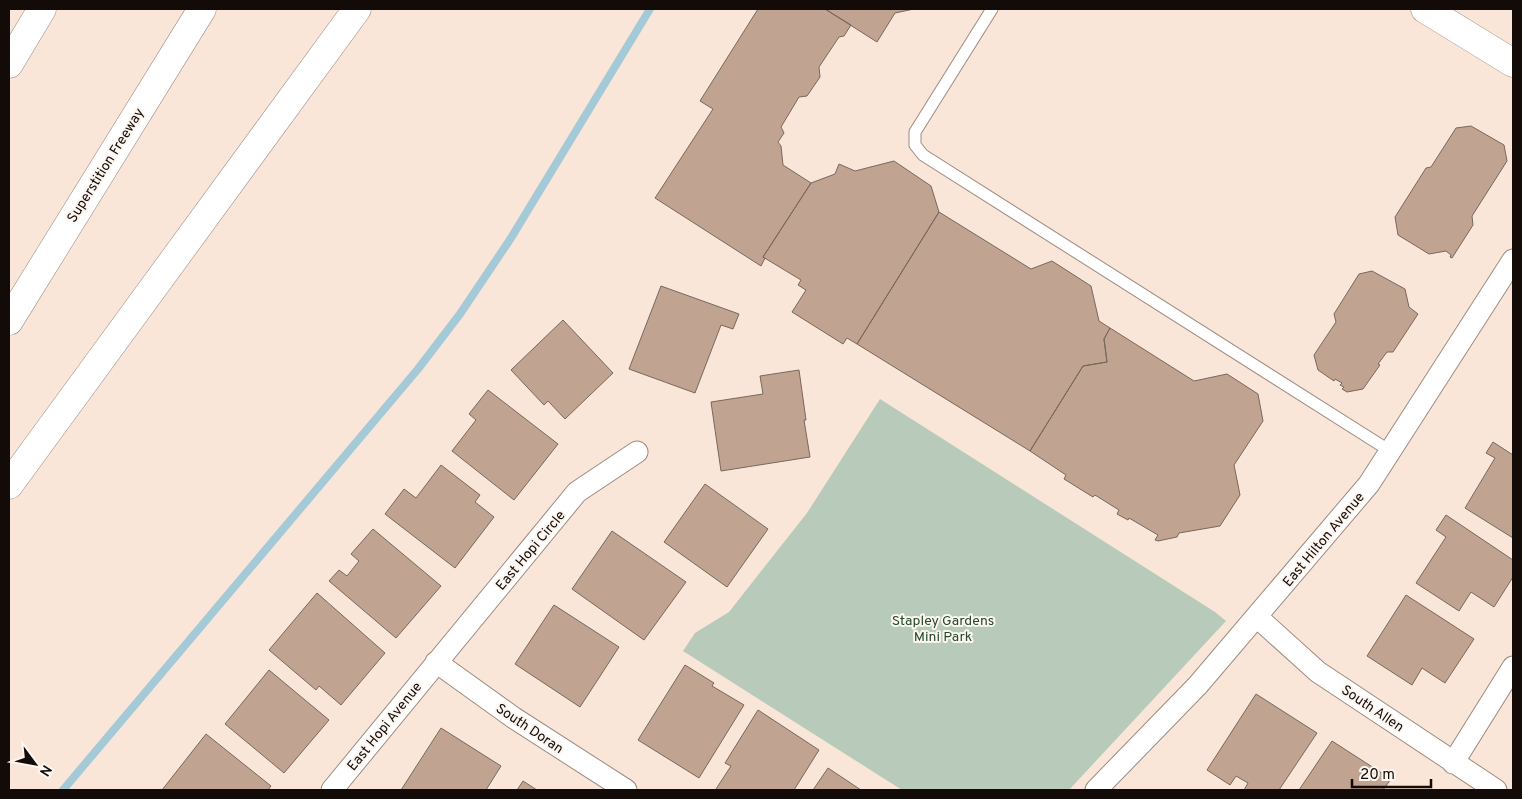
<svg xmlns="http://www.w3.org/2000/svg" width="1522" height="799" font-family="Overpass,sans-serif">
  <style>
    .green { fill: #b8caba }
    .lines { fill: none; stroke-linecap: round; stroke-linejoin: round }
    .stream { stroke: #a4c9d7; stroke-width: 8 }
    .building { fill: #c0a390; stroke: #78685c }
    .service-casing { stroke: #9d8b7f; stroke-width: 13 }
    .minor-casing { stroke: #9d8b7f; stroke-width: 23 }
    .secondary-casing { stroke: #9d8b7f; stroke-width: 29 }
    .motorway-casing { stroke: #9d8b7f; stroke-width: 29 }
    .service { stroke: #fff; stroke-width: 11 }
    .minor { stroke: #fff; stroke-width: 21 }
    .secondary { stroke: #fff; stroke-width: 28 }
    .motorway { stroke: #fff; stroke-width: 28 }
    .labels { text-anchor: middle; stroke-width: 4; stroke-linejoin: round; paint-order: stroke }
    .street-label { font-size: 14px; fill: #120b07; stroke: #fdf5f0 }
    .park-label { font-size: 14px; fill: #224b29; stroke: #fdf5f0 }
  </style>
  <rect width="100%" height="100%" fill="#f9e6d9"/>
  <!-- green -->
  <path class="green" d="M880,399L1215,612L1226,621L1069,790H902L683,651L695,633L729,612L807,513Z"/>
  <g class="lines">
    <!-- stream -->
    <path class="stream" d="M63,790L418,369L460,314L511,238L650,9"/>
  </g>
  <!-- building -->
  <path class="building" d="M758,9H825L851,25L844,36L839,37L819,67L820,77L807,96L799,97L781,127L784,133L778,142L781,146L783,165L811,183L763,257L765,258L761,266L655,198L713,109L700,101Z
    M825,9H914L895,13L877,42Z
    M1471,126L1504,145L1507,161L1472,216L1473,225L1452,258L1450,257L1451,255L1446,251L1429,254L1398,235L1395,217L1426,168L1431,167L1456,128Z
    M894,161L931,186L939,212L857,344L847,338L843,344L792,312L806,290L798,285L801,280L763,257L811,183L835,174L839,164L855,171Z
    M939,212L1031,269L1052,261L1091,286L1099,321L1110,328L1104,339L1107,362L1083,366L1030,451L857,344Z
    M1372,271L1405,289L1409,307L1418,314L1393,352H1387L1378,364L1380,365L1363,389L1347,392L1342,389L1344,387L1340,385L1342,383L1335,379L1334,381L1318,370L1314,355L1336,322L1334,314L1359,274Z
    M661,286L739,314L733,329L721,325L695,393L629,369Z
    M563,320L613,373L565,419L548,401L544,405L511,370Z
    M1110,328L1194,381L1227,374L1258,394L1263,421L1234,465L1240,495L1220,526L1179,533L1177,537L1158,541L1155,540L1158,535L1129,518L1128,520L1117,514L1119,510L1095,495L1093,497L1064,479L1066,475L1030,451L1083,366L1107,362L1104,339Z
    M799,370L806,420H804L810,457L721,471L711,402L763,394L760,376Z
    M488,390L558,444L514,500L452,451L476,420L469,414Z
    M1493,442L1513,455V538L1465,508L1495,458L1486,453Z
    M441,465L480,495L475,502L494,517L455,568L385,514L404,489L416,498Z
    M705,484L768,529L727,587L664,542Z
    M1446,515L1513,560V577L1494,607L1471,592L1459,611L1416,583L1446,537L1436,530Z
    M373,529L441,586L396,638L329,581L339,570L347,576L359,561L351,554Z
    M612,531L686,582L644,640L572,589Z
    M317,593L385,653L341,705L319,686L316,690L269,650Z
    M1406,595L1474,639L1445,683L1422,668L1412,685L1367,656Z
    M554,605L619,647L580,707L515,664Z
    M685,665L714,683L712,686L744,705L699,778L638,740Z
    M269,670L329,720L284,773L225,724Z
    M1256,694L1317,733L1279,790H1244L1248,783L1236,776L1230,785L1207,770Z
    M758,710L819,750L794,790H718L716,789L731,766L725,763Z
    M441,728L501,766L486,790H401Z
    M206,734L271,786L268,790H162Z
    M1332,741L1391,779L1383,790H1299Z
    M828,768L861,790H813Z
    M523,781L537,790H517Z"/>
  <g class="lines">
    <!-- service casing -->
    <g class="service-casing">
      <path id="service" d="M992,9L915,132V145L923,155L1390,451"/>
    </g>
    <!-- minor casing -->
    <g class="minor-casing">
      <path id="minor" d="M1257,617L1318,672L1496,790
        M436,662L514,718L626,790
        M1453,763L1513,667
        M332,790L577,492L637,452
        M1096,790L1198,685L1369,484L1513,260"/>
    </g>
    <!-- secondary casing -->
    <g class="secondary-casing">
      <path id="secondary" d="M1425,9L1513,63"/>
    </g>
    <!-- motorway casing -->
    <g class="motorway-casing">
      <path id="motorway" d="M9,64L42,9
        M9,321L202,9
        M9,485L357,9"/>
    </g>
    <!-- service -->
    <use href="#service" class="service"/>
    <!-- minor -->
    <use href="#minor" class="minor"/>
    <!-- secondary -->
    <use href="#secondary" class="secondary"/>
    <!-- motorway -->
    <use href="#motorway" class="motorway"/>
  </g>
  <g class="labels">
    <!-- street labels -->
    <g class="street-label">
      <text transform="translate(105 165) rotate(-58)" y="5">Superstition Freeway</text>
      <text transform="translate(1323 539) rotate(-50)" y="5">East Hilton Avenue</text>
      <text transform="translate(530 550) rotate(-50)" y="5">East Hopi Circle</text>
      <text transform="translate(1373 708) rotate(34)" y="5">South Allen</text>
      <text transform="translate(384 726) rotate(-51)" y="5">East Hopi Avenue</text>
      <text transform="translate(530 728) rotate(34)" y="5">South Doran</text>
    </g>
    <!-- park labels -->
    <g class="park-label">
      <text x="943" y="625">Stapley Gardens<tspan x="943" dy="16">Mini Park</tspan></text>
    </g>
  </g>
  <!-- border -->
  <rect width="1522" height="799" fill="none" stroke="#120b07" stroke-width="20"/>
  <!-- north arrow -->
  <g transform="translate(35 764) rotate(122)" stroke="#fdf5f0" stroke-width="4" paint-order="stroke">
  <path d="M0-4L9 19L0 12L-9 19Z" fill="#120b07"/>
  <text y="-8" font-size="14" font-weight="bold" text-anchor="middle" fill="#120b07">N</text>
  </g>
  <!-- scale -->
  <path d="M1352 779v8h79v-8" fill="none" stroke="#120b07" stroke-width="2.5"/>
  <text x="1360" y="779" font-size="15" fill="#120b07" stroke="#fdf5f0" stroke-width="4" paint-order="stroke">20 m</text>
</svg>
